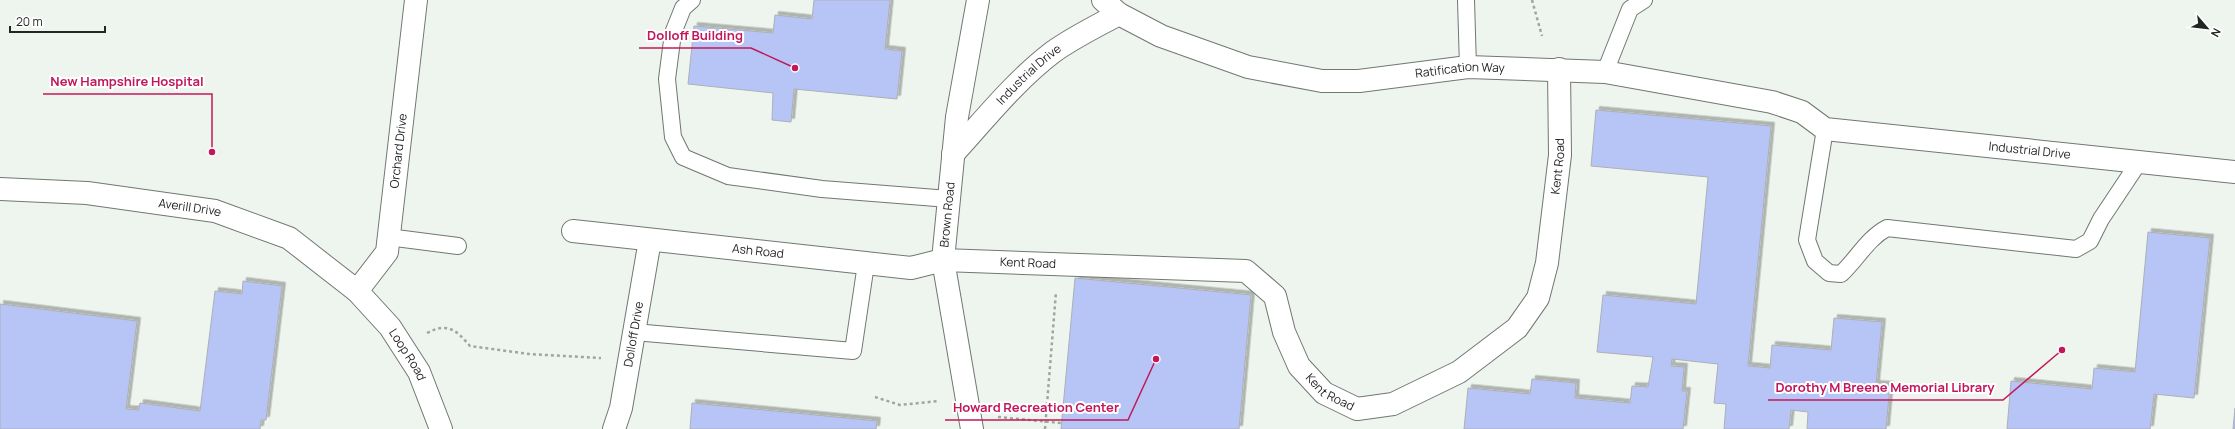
<svg xmlns="http://www.w3.org/2000/svg" width="2235" height="429" font-family="Manrope,sans-serif">
  <style>
    .building { fill: #b6c5f5; stroke: #adafb6; filter: url(#shadow) }
    .lines { fill: none; stroke-linecap: round; stroke-linejoin: round }
    .lane-casing { stroke: #717771; stroke-width: 18 }
    .street-casing { stroke: #717771; stroke-width: 24 }
    .path { stroke: #a0a5a0; stroke-width: 2.5; stroke-dasharray: 3 3; stroke-linecap: butt }
    .lane { stroke: #fff; stroke-width: 16 }
    .street { stroke: #fff; stroke-width: 22 }
    .labels { text-anchor: middle; stroke-width: 4; stroke-linejoin: round; paint-order: stroke }
    .street-label { font-size: 12px; fill: #232523; stroke: #fff }
    .leader { fill: none; stroke: #c2185b; stroke-width: 1.5 }
    .callout-dot { fill: #c2185b; stroke: #fff; stroke-width: 1.5 }
    .callout-label { font-size: 13px; text-anchor: middle; font-weight: bold; fill: #c2185b; stroke: #fff; stroke-width: 4; stroke-linejoin: round; paint-order: stroke }
  </style>
  <defs>
    <filter id="shadow"><feDropShadow dx="3.5" dy="-3.5" stdDeviation="0" flood-color="#0004"/></filter>
  </defs>
  <rect width="100%" height="100%" fill="#eef5ee"/>
  <!-- building -->
  <path class="building" d="M814,0H890L885,49L902,51L897,99L794,89L791,122L772,120L773,93L688,84L694,26L773,33L775,15L812,19Z
    M1596,110L1771,126L1748,366L1770,368L1772,345L1831,350L1834,318L1882,322L1876,384L1890,385L1886,429H1807L1808,412L1791,410L1789,429H1724L1726,404L1714,403L1718,364L1672,359L1671,366L1684,367L1682,391H1687L1683,429H1464L1468,388L1530,394L1532,379L1576,383L1575,398L1630,403L1632,386L1648,387L1653,357L1597,352L1603,295L1696,304L1708,177L1591,166Z
    M2148,232L2210,238L2194,398L2154,394L2150,429H2007L2011,381L2092,389L2094,368L2135,372Z
    M1075,278L1251,295L1239,429H1061Z
    M243,281L282,286L266,420H261L260,429H0V304L137,321L126,409L139,410L140,403L200,411L215,291L242,294Z
    M692,403L877,421L876,429H690Z
    M2235,408V429H2233Z"/>
  <g class="lines">
    <!-- lane casing -->
    <g class="lane-casing">
      <path id="lane" d="M692,0L683,8L673,33L667,79L673,137L683,157L728,176L822,189L949,199
        M1466,0L1468,67
        M1605,72L1630,9L1644,0
        M1825,129L1807,240L1815,261L1829,273L1841,274C1857,259 1868,238 1887,228L2076,249L2090,241L2101,219L2139,162
        M388,237L458,246
        M634,332L853,351L866,264"/>
    </g>
    <!-- street casing -->
    <g class="street-casing">
      <g id="street">
        <path id="s1" d="M1103,0L1119,14L1161,36L1248,67L1322,81H1359L1468,67L1605,72L1772,102L1802,112L1825,129L2235,172"/>
        <path id="s2" d="M953,154C985,119 1015,81 1053,52C1074,37 1097,26 1119,14"/>
        <path id="s3" d="M0,189L87,193L215,211L289,238L357,291L390,327L419,372L441,429"/>
        <path id="s4" d="M573,231L911,268L943,260L1246,271L1275,296L1284,332L1299,366L1324,393L1357,409L1393,404L1459,372L1517,328L1538,298L1547,263L1560,155L1559,69"/>
        <path id="s5" d="M357,291L387,252L416,0"/>
        <path id="s6" d="M614,429L621,408L650,240"/>
        <path id="s7" d="M972,429L943,260L957,117L978,0"/>
      </g>
    </g>
    <!-- path -->
    <path class="path" d="M1532,0L1542,36
      M427,333C448,322 456,330 470,346L529,354L601,358
      M875,397L900,405L939,401
      M998,417L1061,423
      M1045,429L1056,292"/>
    <!-- lane -->
    <use href="#lane" class="lane"/>
    <!-- street -->
    <use href="#street" class="street"/>
  </g>
  <g class="labels">
    <!-- street labels -->
    <g class="street-label">
      <text dy="4" stroke="none"><textPath href="#s1" startOffset="375">Ratification Way</textPath></text>
      <text dy="4" stroke="none"><textPath href="#s2" startOffset="110">Industrial Drive</textPath></text>
      <text dy="4" stroke="none"><textPath href="#s5" startOffset="151">Orchard Drive</textPath></text>
      <text dy="4" stroke="none"><textPath href="#s1" startOffset="956">Industrial Drive</textPath></text>
      <text dy="4" stroke="none"><textPath href="#s4" startOffset="1215">Kent Road</textPath></text>
      <text dy="4" stroke="none"><textPath href="#s3" startOffset="191">Averill Drive</textPath></text>
      <text dy="4" stroke="none"><textPath href="#s7" startOffset="217">Brown Road</textPath></text>
      <text dy="4" stroke="none"><textPath href="#s4" startOffset="186">Ash Road</textPath></text>
      <text dy="4" stroke="none"><textPath href="#s4" startOffset="458">Kent Road</textPath></text>
      <text dy="4" stroke="none"><textPath href="#s6" startOffset="97">Dolloff Drive</textPath></text>
      <text dy="4" stroke="none"><textPath href="#s3" startOffset="463">Loop Road</textPath></text>
      <text dy="4" stroke="none"><textPath href="#s4" startOffset="830">Kent Road</textPath></text>
    </g>
  </g>
  <!-- callouts -->
  <path class="leader" d="M795 68L751 48H639M212 152L212 94H43M2062 350L2003 400H1768M1156 359L1128 420H945"/>
  <g class="callout-dot">
    <circle cx="795" cy="68" r="4"/>
    <circle cx="212" cy="152" r="4"/>
    <circle cx="2062" cy="350" r="4"/>
    <circle cx="1156" cy="359" r="4"/>
  </g>
  <g class="callout-label">
    <text x="695" y="40">Dolloff Building</text>
    <text x="127" y="86">New Hampshire Hospital</text>
    <text x="1885" y="392">Dorothy M Breene Memorial Library</text>
    <text x="1036" y="412">Howard Recreation Center</text>
  </g>
  <!-- north arrow -->
  <g transform="translate(2207 28) rotate(118)" stroke="#ffffff" stroke-width="3" paint-order="stroke">
  <path d="M0-3L7 15L0 10L-7 15Z" fill="#232523"/>
  <text y="-6" font-size="11" font-weight="bold" text-anchor="middle" fill="#232523">N</text>
  </g>
  <!-- scale -->
  <path d="M10 26v6h95v-6" fill="none" stroke="#232523" stroke-width="2"/>
  <text x="16" y="26" font-size="12" fill="#232523" stroke="#ffffff" stroke-width="3" paint-order="stroke">20 m</text>
</svg>
